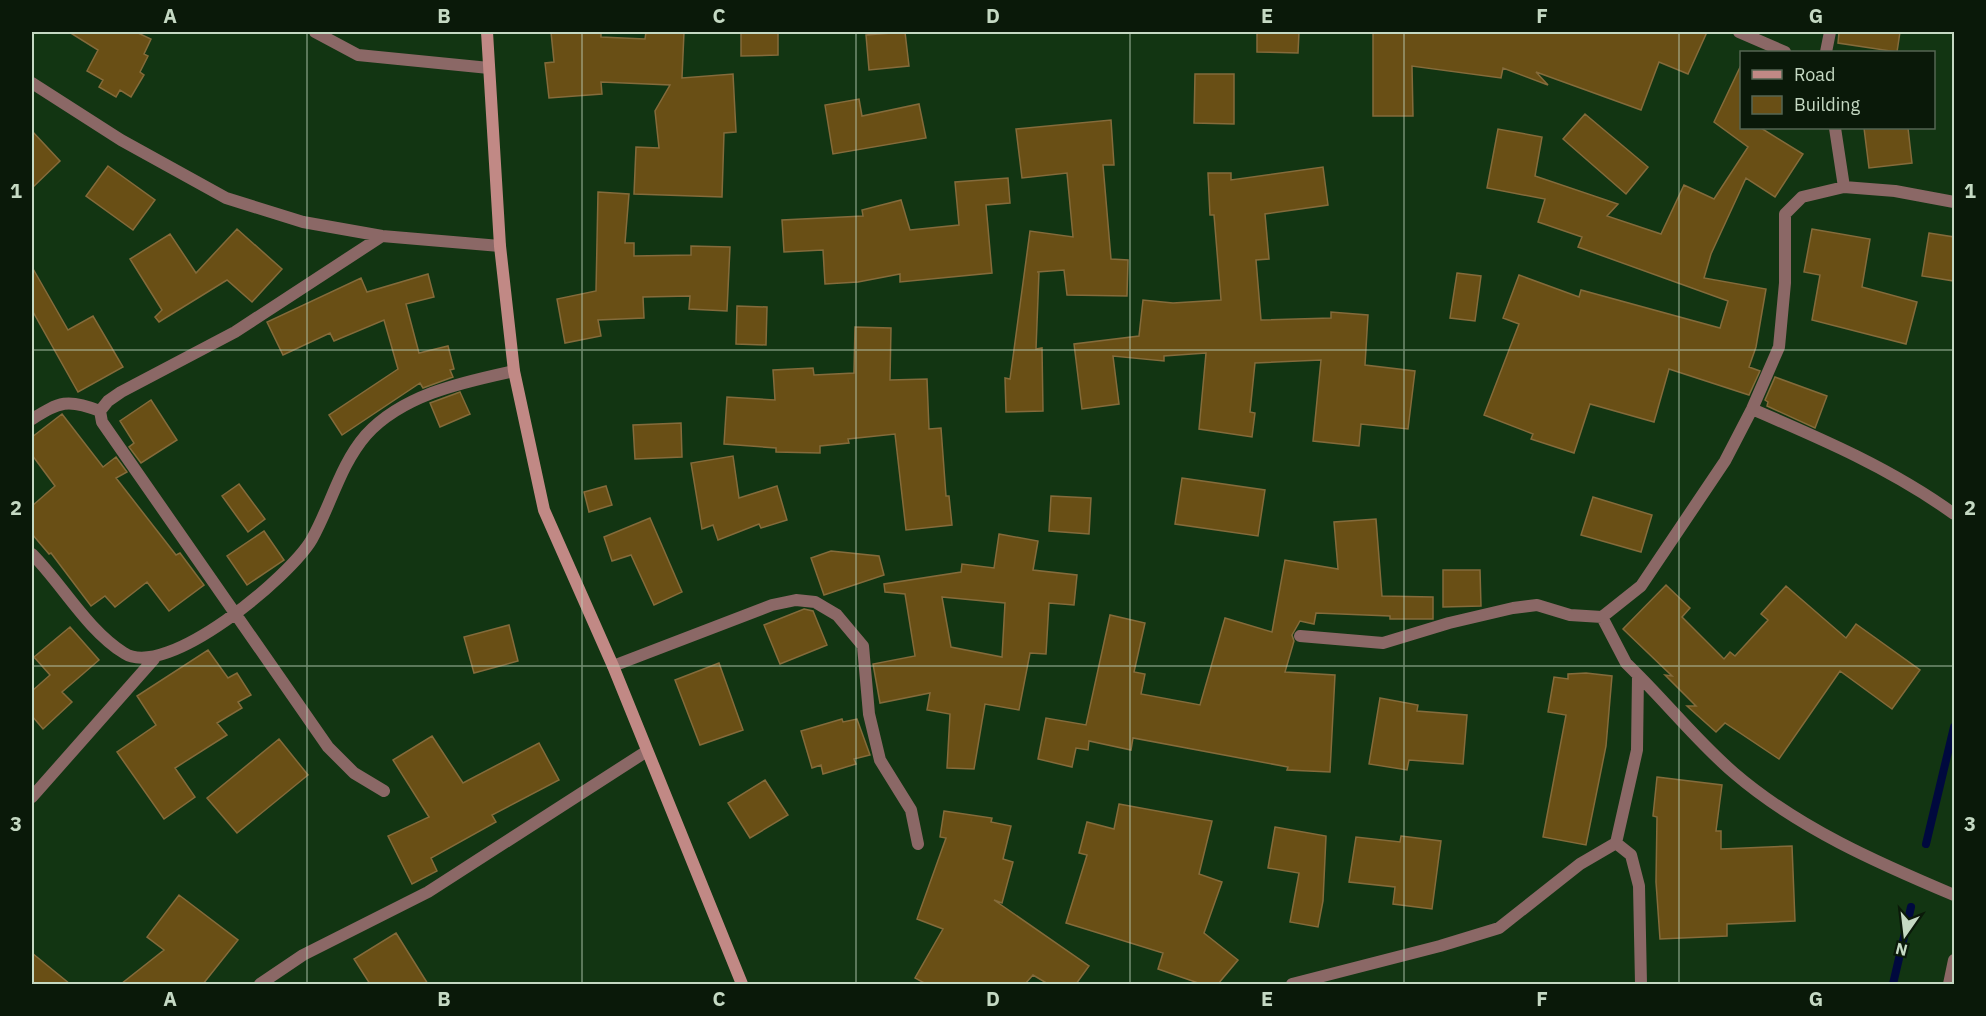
<svg xmlns="http://www.w3.org/2000/svg" width="1986" height="1016" font-family="'IBM Plex Sans',sans-serif">
  <style>
    .lines { fill: none; stroke-linecap: round; stroke-linejoin: round }
    .stream { stroke: #00093e; stroke-width: 8 }
    .building { fill: #694f15; stroke: #846b3b; stroke-width: 1.5; fill-rule: evenodd }
    .street { stroke: #8b6866; stroke-width: 12 }
    .secondary { stroke: #c18985; stroke-width: 12 }
    .grid { fill: none; stroke: #c5d9c3; stroke-width: 1.5; stroke-opacity: 0.55 }
    .neatline { fill: none; stroke: #c5d9c3; stroke-width: 2 }
    .grid-label { font-size: 20px; text-anchor: middle; font-weight: bold; fill: #c5d9c3 }
  </style>
  <rect width="100%" height="100%" fill="#123512"/>
  <g class="lines">
    <!-- stream -->
    <path class="stream" d="M1926,844L1954,727
      M1893,984L1911,907"/>
  </g>
  <!-- building -->
  <path class="building" d="M69,32H136L151,39L144,54L148,56L140,72L144,75L131,97L120,90L116,97L99,87L103,80L87,71L98,50Z
    M551,32H601V37L645,39L646,32H684L682,78L733,74L736,132L724,133L722,197L634,194L636,147L659,148L655,111L670,85L601,82L602,94L549,98L545,63L554,62Z
    M741,32H778V55L741,56Z
    M905,32L909,66L869,70L866,35Z
    M1257,32H1299L1298,53L1257,52Z
    M1373,32H1707L1688,74L1659,62L1641,110L1536,72L1548,85L1503,68L1501,78L1412,66L1413,116H1373Z
    M1839,32H1900L1897,52L1838,43Z
    M1742,63V128H1761L1803,154L1775,197L1746,178L1711,254L1704,278L1766,289L1756,347L1749,367L1760,371L1749,395L1669,369L1654,422L1590,404L1574,453L1531,439L1533,434L1484,415L1519,324L1503,318L1519,275L1579,297L1581,290L1720,328L1728,301L1578,247L1582,237L1538,222L1545,199L1487,188L1498,129L1542,137L1535,176L1618,204L1607,216L1661,234L1684,185L1714,199L1748,147L1714,122Z
    M1195,74H1234V124L1194,123Z
    M859,99L862,116L919,104L926,138L833,154L825,105Z
    M1585,114L1648,167L1626,194L1563,139Z
    M1111,120L1114,165H1103L1111,259L1128,260L1127,296L1067,295L1064,270L1037,272H1039L1036,349L1042,348L1043,411L1006,412L1005,378L1010,379L1030,231L1073,237L1067,173L1022,178L1016,129Z
    M1864,128H1908L1912,163L1869,168Z
    M32,131L60,161L32,188Z
    M108,166L155,200L133,230L86,196Z
    M1323,167L1328,205L1265,214L1269,259L1256,260L1261,320L1331,318V312L1368,315L1365,365L1415,371L1408,429L1361,424L1359,446L1313,441L1321,360L1255,363L1250,412L1255,413L1252,437L1199,429L1206,353L1164,356V361L1113,356L1119,404L1082,409L1074,344L1139,336L1143,300L1173,303L1221,300L1214,215H1210L1208,173H1231V180Z
    M1008,178L1010,203L986,205L992,273L900,282V274L858,282L825,284L823,250L784,252L782,220L863,216L862,210L901,200L910,230L959,225L955,182Z
    M598,192L629,194L625,243H634V256L691,255V246L730,247L727,311L689,309L690,296L643,297L644,318L598,320L601,336L565,343L557,299L596,291Z
    M237,229L282,269L252,302L227,280L159,322L155,317L162,310L130,259L170,234L196,273Z
    M1812,229L1870,239L1862,287L1917,302L1906,344L1812,320L1820,275L1804,272Z
    M1929,233L1954,237V281L1922,276Z
    M32,267L68,330L93,316L123,367L78,392L32,310Z
    M1457,273L1481,276L1475,321L1450,318Z
    M428,274L434,297L406,304L419,353L448,346L454,369L450,370L453,377L423,388L420,383L342,435L329,415L398,369L384,320L334,341L330,333L283,355L267,322L361,278L367,292Z
    M737,306L767,307L766,345L736,344Z
    M855,327L891,328L890,380L927,379L929,429L941,428L946,496H949L952,525L906,530L895,434L848,439L849,443L820,446V453L776,452V448L724,444L727,397L775,400L773,370L813,368L814,375L854,373Z
    M1775,377L1827,396L1815,428L1767,406L1768,402L1765,400Z
    M460,392L470,414L440,427L430,403Z
    M151,400L177,440L141,463L129,447L134,443L120,421Z
    M62,414L103,467L116,457L127,472L116,478L176,555L180,553L204,585L169,611L147,582L115,607L105,596L91,606L51,553L49,554L32,534V506L55,486L32,455V437Z
    M681,423L682,457L635,459L633,425Z
    M733,456L739,498L777,486L787,520L761,528L759,524L718,540L713,525L702,529L691,463Z
    M1182,478L1265,490L1258,536L1175,524Z
    M239,484L265,519L248,532L222,496Z
    M606,486L612,505L589,512L584,492Z
    M1051,496L1091,498L1089,534L1049,531Z
    M1593,497L1652,515L1641,552L1581,535Z
    M650,518L682,592L654,605L631,555L612,561L604,537Z
    M1376,519L1382,596L1433,597V619H1390V616L1316,613L1314,624L1300,621L1292,635L1294,641L1285,672L1335,675L1330,772L1287,770L1288,767L1133,738L1131,750L1089,741L1088,750L1076,748L1072,767L1038,759L1046,718L1086,725L1110,615L1145,623L1134,672L1145,674L1141,694L1200,705L1225,618L1272,632L1285,560L1338,569L1334,522Z
    M264,531L284,560L247,585L227,556Z
    M999,534L1038,541L1033,570L1077,575L1074,605L1049,603L1046,654L1030,653L1019,710L985,704L974,769L947,768L950,714L927,710L930,693L880,703L873,664L915,656L905,594L885,592L884,584L961,572L962,564L994,568ZM942,597L1005,603L1002,657L951,647Z
    M831,551L879,556L884,575L824,595L811,558Z
    M1443,570H1480L1481,606L1443,607Z
    M1666,585L1690,608L1682,617L1724,659L1730,652L1735,656L1768,620L1761,614L1786,586L1846,638L1856,624L1920,670L1892,709L1840,671L1779,759L1725,723L1716,732L1687,706H1696L1665,675L1672,676L1623,629Z
    M804,609L813,611L827,645L780,664L764,625Z
    M509,625L518,661L474,673L464,637Z
    M70,627L99,660L62,692L72,702L43,729L32,716V691L50,675L34,657Z
    M208,650L228,678L237,673L251,695L238,702L242,708L217,723L227,735L175,768L195,797L164,819L117,752L156,725L137,696Z
    M719,663L743,730L700,745L675,680Z
    M1586,673L1612,676L1606,746L1586,845L1543,837L1566,715L1548,712L1554,677L1568,679V674Z
    M1380,698L1418,705L1417,711L1467,715L1463,764L1409,760L1407,770L1369,764Z
    M842,719L843,722L857,719L870,755L854,759L856,764L823,774L821,765L812,768L801,731Z
    M432,736L463,783L539,743L559,780L492,815L496,822L431,858L437,871L412,884L388,836L429,817L393,760Z
    M279,739L308,775L237,833L207,798Z
    M1657,777L1722,785L1716,831H1721V849L1792,846L1795,921L1727,924V936L1660,939L1656,882L1657,817L1653,816Z
    M765,780L788,815L750,838L728,803Z
    M1119,804L1212,821L1199,874L1222,882L1204,933L1238,960L1218,984H1201L1158,969L1163,953L1066,923L1087,855L1079,853L1087,822L1114,829Z
    M944,811L992,818L991,822L1011,826L1003,859L1013,862L1002,903L994,900L1089,966L1076,984H1048L1033,975L1025,984H926L915,978L943,929L917,919L946,838L940,837Z
    M1275,827L1326,836L1323,901L1318,927L1290,922L1299,873L1268,868Z
    M1401,836L1441,841L1432,909L1393,904L1395,887L1349,882L1356,837L1400,842Z
    M179,895L238,940L203,984H121L164,950L147,937Z
    M396,933L428,984H370L354,959Z
    M32,953L70,984H32Z"/>
  <g class="lines">
    <!-- street -->
    <path class="street" d="M315,32L358,55L489,68
      M1739,32L1785,52
      M1826,52L1830,32
      M32,83L121,140L226,198L303,222L382,236L500,246
      M1835,128L1844,187
      M382,236L235,332L121,392L108,401L100,411L102,422L328,747L354,773L384,791
      M1752,409C1822,439 1892,469 1954,514
      M32,419C60,402 67,398 100,411
      M32,554C62,584 87,630 124,653C166,681 291,576 312,539C331,505 340,465 366,435C403,394 464,382 514,371
      M1602,617L1641,586L1725,461L1752,409L1779,347L1785,283V214L1802,197L1844,187L1895,191L1954,202
      M613,666L772,605L796,600L815,602L837,615L863,646L869,714L880,760L911,810L918,844
      M1638,675C1670,707 1700,744 1734,773C1798,828 1878,863 1954,895
      M32,797L154,659
      M1616,843L1631,855L1639,886L1641,984
      M260,984L303,955L428,892L647,751
      M1292,984L1440,946L1499,928L1580,864L1616,843L1637,750L1638,675L1626,663L1602,617L1570,615L1537,605L1513,608L1449,623L1383,643L1300,636
      M1949,984L1954,960"/>
    <!-- secondary -->
    <path class="secondary" d="M487,32L500,246L514,371L544,510L613,666L742,984"/>
  </g>
  <!-- grid -->
  <path class="grid" d="M307,32V984M582,32V984M856,32V984M1130,32V984M1404,32V984M1679,32V984M32,350H1954M32,666H1954"/>
  <!-- border -->
  <rect width="1986" height="1016" fill="none" stroke="#0a1909" stroke-width="66"/>
  <!-- legend -->
  <rect x="1740" y="51" width="195" height="78" fill="#0a1909" stroke="#556653" stroke-width="1.5"/>
  <rect x="1752" y="70" width="30" height="9" fill="#c18985" stroke="#556653" stroke-width="1.5"/>
  <text x="1794" y="81" font-size="18" fill="#c5d9c3">Road</text>
  <rect x="1752" y="96" width="30" height="18" fill="#694f15" stroke="#556653" stroke-width="1.5"/>
  <text x="1794" y="111" font-size="18" fill="#c5d9c3">Building</text>
  <!-- north arrow -->
  <g transform="translate(1905 935) rotate(194)" stroke="#0a1909" stroke-width="4.5" paint-order="stroke">
  <path d="M0-4.5L10 22L0 15L-10 22Z" fill="#c5d9c3"/>
  <text y="-9" font-size="16" font-weight="bold" text-anchor="middle" fill="#c5d9c3">N</text>
  </g>
  <rect x="33" y="33" width="1920" height="950" class="neatline"/>
  <g class="grid-label">
    <text x="170" y="23">A</text>
    <text x="444" y="23">B</text>
    <text x="719" y="23">C</text>
    <text x="993" y="23">D</text>
    <text x="1267" y="23">E</text>
    <text x="1542" y="23">F</text>
    <text x="1816" y="23">G</text>
    <text x="16" y="198">1</text>
    <text x="1970" y="198">1</text>
    <text x="16" y="515">2</text>
    <text x="1970" y="515">2</text>
    <text x="16" y="831">3</text>
    <text x="1970" y="831">3</text>
    <text x="170" y="1006">A</text>
    <text x="444" y="1006">B</text>
    <text x="719" y="1006">C</text>
    <text x="993" y="1006">D</text>
    <text x="1267" y="1006">E</text>
    <text x="1542" y="1006">F</text>
    <text x="1816" y="1006">G</text>
  </g>
</svg>
